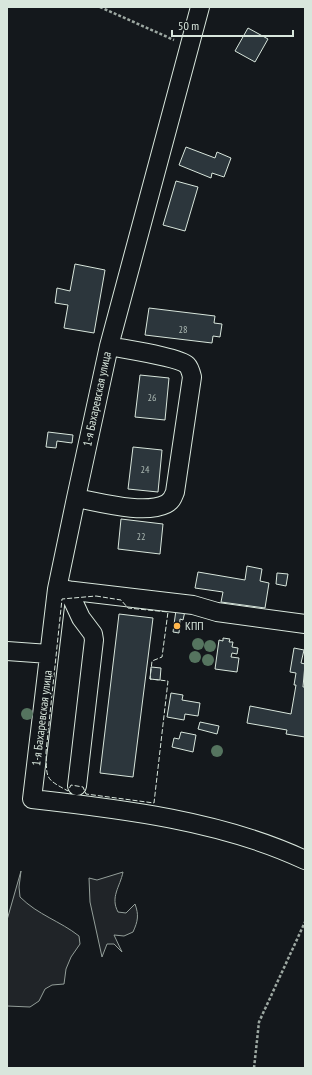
<svg xmlns="http://www.w3.org/2000/svg" width="312" height="1075" font-family="'PT Sans Narrow',sans-serif">
  <style>
    .green { fill: #202428; stroke: #939e99 }
    .building { fill: #2c363c; stroke: #d8e6dc }
    .lines { fill: none; stroke-linecap: round; stroke-linejoin: round }
    .minor-casing { stroke: #d8e6dc; stroke-width: 20 }
    .path { stroke: #9da8a2; stroke-width: 2.5; stroke-dasharray: 3 2; stroke-linecap: butt }
    .minor { stroke: #14181c; stroke-width: 18 }
    .fence { stroke: #d8e6dc; stroke-width: 1; stroke-dasharray: 5 2; stroke-linecap: butt }
    .tree { fill: #55745f }
    .poi-dot { fill: #ffb74d; stroke: #14181c; stroke-width: 1.5 }
    .labels { text-anchor: middle; stroke-width: 3; stroke-linejoin: round; paint-order: stroke }
    .number-label { font-size: 10px; fill: #adbab4 }
    .street-label { font-size: 12px; fill: #d8e6dc; stroke: #14181c }
    .poi-label { font-size: 12px; fill: #d8e6dc; stroke: #14181c; text-anchor: start }
  </style>
  <rect width="100%" height="100%" fill="#14181c"/>
  <!-- green -->
  <path class="green" d="M21,871L19,887L20,897C38,915 60,921 79,936L80,944L71,957L66,969L64,984L52,985L45,989L39,1001L30,1007L7,1006V920Z
    M123,872C120,887 110,897 118,912L126,913L135,904C139,915 138,921 133,932L124,936L114,935L122,952L114,944H107L102,957L90,902L89,878L97,880Z"/>
  <!-- building -->
  <path class="building" d="M248,28L268,39L255,62L235,51Z
    M186,147L215,158L217,152L231,158L224,177L212,173L211,178L179,165Z
    M176,181L198,187L185,231L163,225Z
    M75,264L105,270L94,333L64,328L68,305L55,303L57,288L70,291Z
    M149,308L215,316L214,323L222,324L220,337L213,336L212,343L145,335Z
    M140,375L169,378L165,420L135,417Z
    M48,432L73,435L72,443L57,441L56,448L46,447Z
    M133,447L162,450L158,492L128,489Z
    M121,519L163,524L160,554L118,549Z
    M247,566L262,569L260,581L269,583L265,608L221,602L223,592L195,588L198,572L245,580Z
    M277,573L288,574L286,586L276,584Z
    M176,610L185,611L183,620L180,619L179,633L173,632Z
    M119,614L153,618L133,777L100,773Z
    M223,638L230,639L229,642H233L232,647L238,648L237,654L232,653L231,657L239,658L237,672L215,669L219,640L223,641Z
    M294,648L304,650L301,663L305,664L303,687H305V737L286,734L287,730L247,723L250,706L291,714L296,685H294L296,673L290,672Z
    M151,667L161,668L160,680L150,679Z
    M171,693L183,695L182,700L200,703L198,716L185,714L184,720L167,717Z
    M200,722L219,726L217,734L198,729Z
    M181,732L196,735L193,752L172,747L174,738L179,739Z"/>
  <g class="lines">
    <!-- minor casing -->
    <g class="minor-casing">
      <path id="minor" d="M200,7L109,346L76,498L57,589L32,799C122,809 222,821 305,860
        M76,498C99,502 144,515 166,504C172,501 173,497 175,492L192,377C191,373 190,368 187,365C179,357 123,349 109,346
        M57,589L193,605L217,612L305,624
        M68,590L81,618L93,634L94,640L77,786
        M7,651L49,654"/>
    </g>
    <!-- path -->
    <path class="path" d="M100,7L174,40
      M254,1068L259,1022L305,922"/>
    <!-- minor -->
    <use href="#minor" class="minor"/>
    <!-- fence -->
    <path class="fence" d="M96,596L121,600L128,608L168,612L162,657L152,661L150,679L168,681L154,803L86,794L83,787L71,785L68,791C44,778 47,779 46,752L62,599Z"/>
  </g>
  <!-- trees -->
  <g class="tree">
    <circle cx="198" cy="644" r="6"/>
    <circle cx="210" cy="646" r="6"/>
    <circle cx="195" cy="657" r="6"/>
    <circle cx="208" cy="660" r="6"/>
    <circle cx="27" cy="714" r="6"/>
    <circle cx="217" cy="751" r="6"/>
  </g>
  <!-- markers -->
  <circle class="poi-dot" cx="177" cy="626" r="4"/>
  <g class="labels">
    <!-- number labels -->
    <g class="number-label">
      <text x="183" y="333">28</text>
      <text x="152" y="401">26</text>
      <text x="145" y="473">24</text>
      <text x="141" y="540">22</text>
    </g>
    <!-- street labels -->
    <g class="street-label">
      <text transform="translate(97 399) rotate(-78)" y="4">1-я Бахаревская улица</text>
      <text transform="translate(42 718) rotate(-83)" y="4">1-я Бахаревская улица</text>
    </g>
    <!-- poi labels -->
    <g class="poi-label">
      <text x="185" y="630">КПП</text>
    </g>
  </g>
  <!-- border -->
  <rect width="312" height="1075" fill="none" stroke="#d8e6dc" stroke-width="16"/>
  <!-- scale -->
  <path d="M172 30v6h121v-6" fill="none" stroke="#d8e6dc" stroke-width="2"/>
  <text x="178" y="30" font-size="12" fill="#d8e6dc" stroke="#14181c" stroke-width="3" paint-order="stroke">50 m</text>
</svg>
